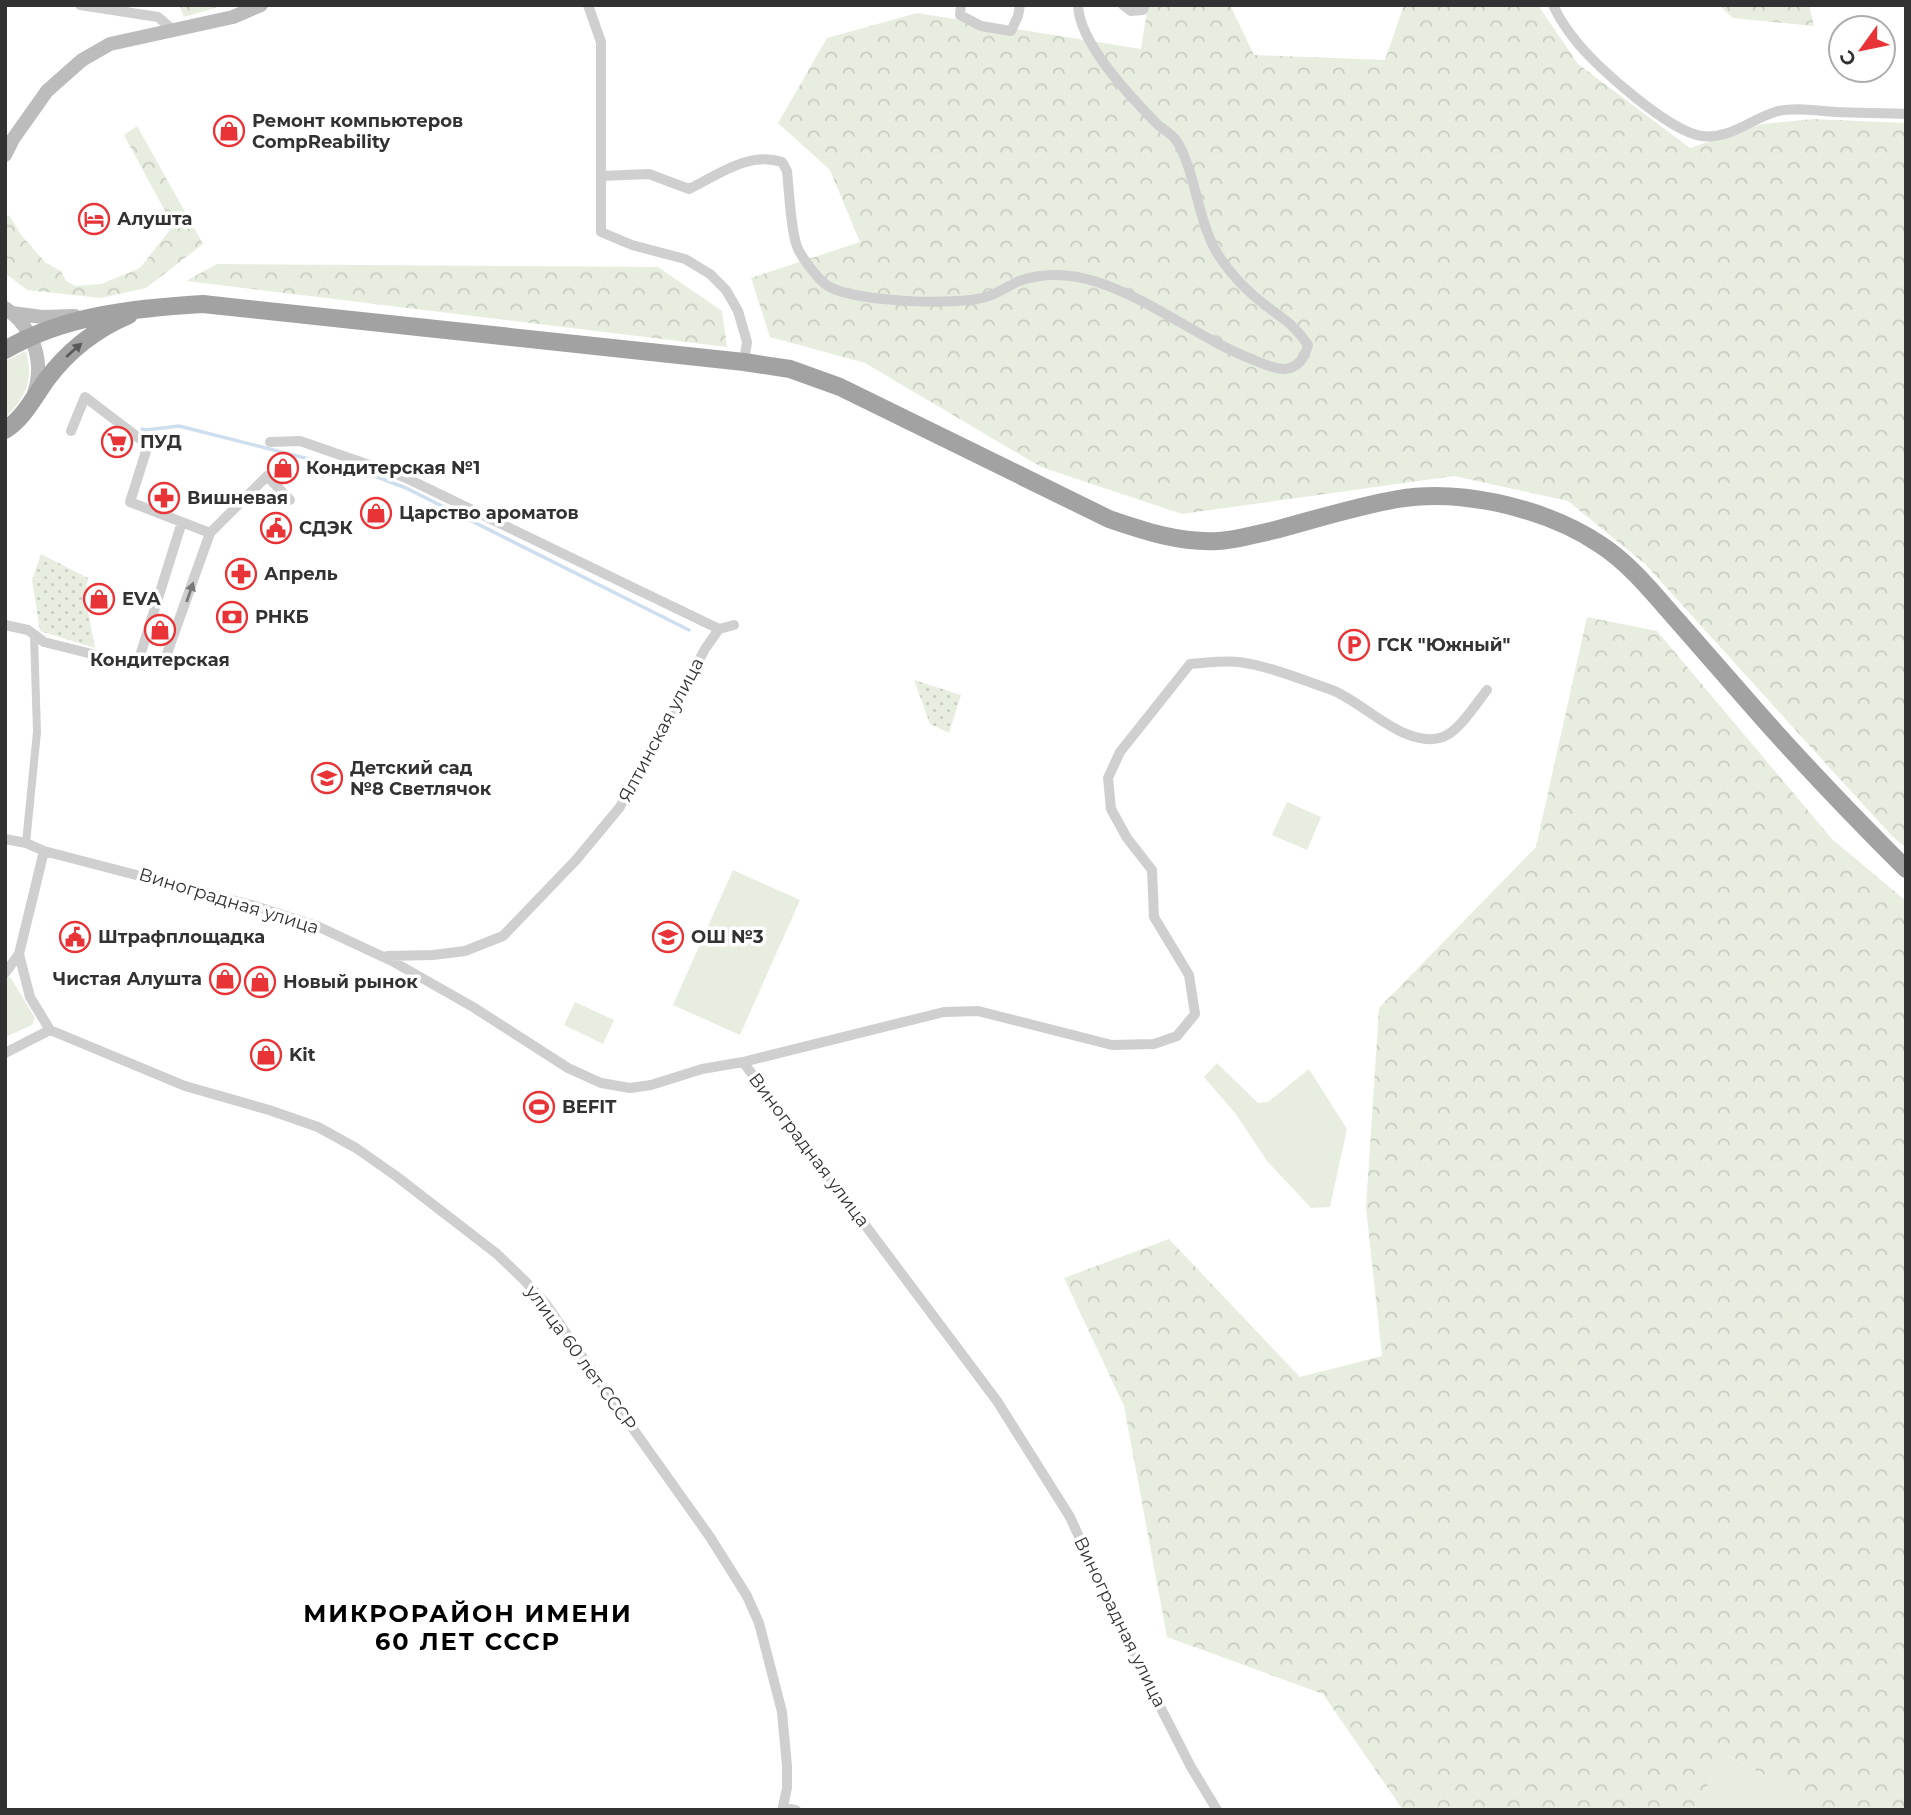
<svg xmlns="http://www.w3.org/2000/svg" width="1911" height="1815" font-family="Montserrat,sans-serif">
  <style>
    .grass { fill: #e7eee0 }
    .forest { fill: url(#forest-crowns) }
    .park { fill: url(#park-dots) }
    .lines { fill: none; stroke-linecap: round; stroke-linejoin: round }
    .stream { stroke: #cddfee; stroke-width: 3.5 }
    .pedestrian { stroke: #cfcfcf; stroke-width: 8 }
    .minor { stroke: #cfcfcf; stroke-width: 10 }
    .secondary { stroke: #bcbcbc; stroke-width: 14 }
    .trunk { stroke: #a2a2a2; stroke-width: 18 }
    .oneway { fill: #595959 }
    .oneway2 { fill: #797979 }
    .labels { text-anchor: middle; stroke-width: 7; stroke-linejoin: round; paint-order: stroke }
    .poi-label { font-size: 18px; font-weight: bold; fill: #323232; stroke: #fff; text-anchor: start }
    .street-label { font-size: 18px; fill: #323232; stroke: #fff }
    .district-label { font-size: 24px; font-weight: bold; letter-spacing: 2px; fill: #000; stroke: #fff }
  </style>
  <defs>
    <pattern id="forest-crowns" width="20" height="18" patternUnits="userSpaceOnUse" patternTransform="scale(1.75)"><rect width="20" height="18" fill="#e7eee0"/><path d="M2 6a3 3 0 1 1 6 0M12 15a3 3 0 1 1 6 0" fill="none" stroke="#c7cdc1"/></pattern>
    <pattern id="park-dots" width="8" height="8" patternUnits="userSpaceOnUse" patternTransform="scale(1.75)"><rect width="8" height="8" fill="#e7eee0"/><path d="M2 2h.1M6 6h.1" fill="none" stroke="#c7cdc1" stroke-width="1.8" stroke-linecap="round"/></pattern>
  </defs>
  <rect width="100%" height="100%" fill="#fff"/>
  <!-- grass -->
  <path class="grass" d="M26,351C34,380 26,397 5,418V361Z
    M1287,802L1321,817L1307,850L1272,835Z
    M733,870L800,900L740,1035L673,1005Z
    M7,976L11,978L35,1018L32,1025L5,1037V978Z
    M575,1002L614,1020L603,1044L564,1025Z
    M1217,1063L1258,1103L1268,1102L1309,1069L1347,1129L1330,1207L1311,1208L1268,1162L1235,1113L1204,1077Z
    M1727,1755L1799,1794L1809,1810H1692Z"/>
  <!-- forest -->
  <path class="forest" d="M179,5H225L184,17Z
    M1148,5H1230L1254,55L1385,60L1404,5H1538L1578,64L1690,148L1762,124L1813,119L1906,123V848L1891,835L1828,766L1645,564L1568,501L1454,476L1182,514L1041,467L865,363L770,337L751,278L860,242L830,170L778,123L827,38L917,13L1141,49Z
    M1719,5H1809L1814,26L1733,18Z
    M137,126L203,244L146,288L101,298L27,290L5,273V219L9,215L21,235L46,263L61,271L66,281L76,286L101,284L140,268L173,226L124,135Z
    M217,264L658,267L722,311L727,347L186,281Z
    M1587,617L1657,631L1832,839L1906,901V1810H1809L1799,1794L1727,1755L1692,1810H1403L1323,1694L1167,1637L1124,1406L1064,1278L1169,1239L1300,1377L1382,1356L1366,1208L1379,1008L1536,847Z"/>
  <!-- park -->
  <path class="park" d="M41,554L88,578L85,596L95,648L40,631L32,580Z
    M914,680L961,695L949,733L930,724Z"/>
  <g class="lines">
    <!-- stream -->
    <path class="stream" d="M142,429L146,430L179,426L372,475L406,488L689,630"/>
    <!-- pedestrian -->
    <path class="pedestrian" d="M26,843L37,732L34,636"/>
    <!-- minor -->
    <path class="minor" d="M80,5L158,17L173,30
      M588,5L601,42V232L632,245L685,259L710,274L726,290L738,311L747,342L744,362
      M961,5L960,15L981,26L1011,31L1018,16L1020,5
      M1123,5L1131,11L1143,10L1145,5
      M1553,5C1559,18 1567,30 1576,41C1596,67 1670,132 1702,136C1730,140 1752,118 1778,111C1796,107 1818,111 1836,112C1859,113 1883,113 1906,114
      M601,176L649,174L689,189C718,175 749,151 782,162L787,171C789,190 791,234 798,249C803,259 819,281 828,286C854,302 957,306 986,297C997,294 1008,286 1019,281C1045,272 1072,274 1097,282C1153,300 1199,339 1254,360C1263,364 1274,369 1284,369C1299,368 1305,357 1308,345C1295,325 1283,319 1265,305C1248,292 1233,277 1221,259C1204,236 1198,197 1189,169C1186,160 1182,148 1176,140C1171,133 1162,129 1156,123C1130,96 1079,43 1078,5
      M71,431L85,397L148,445L130,502L210,533
      M270,442L300,441L404,477L719,629L734,625
      M5,625L28,630L44,642L116,660L138,662L165,659L210,533L267,476L290,500
      M138,662L182,522
      M5,839L26,843L44,851L255,906L317,926L392,961L473,1007L568,1068L601,1083L630,1088L651,1085L702,1069L743,1062L997,1401L1070,1517L1126,1640L1191,1767L1217,1810
      M19,954L30,997L50,1030
      M387,956L433,955L465,951L503,936L576,860L620,807L705,649L719,629
      M5,973L19,954L44,851
      M5,1053L50,1030L185,1086L269,1110L318,1127L356,1148L396,1176L497,1254L524,1280L546,1304L609,1395L710,1537L747,1596L759,1623L782,1712L787,1766V1788L783,1807L796,1810
      M743,1062L944,1012L978,1011L1112,1045L1154,1044L1177,1036L1195,1014L1189,975L1154,917L1152,870L1127,838L1111,809L1108,778L1120,752L1190,664C1206,663 1223,660 1239,662C1269,666 1303,680 1332,690C1365,703 1406,750 1443,737C1459,731 1476,704 1487,690"/>
    <!-- secondary -->
    <path class="secondary" d="M5,155L13,139L47,91L82,60L110,44L233,17L261,5
      M5,308C33,327 45,361 34,393
      M12,313L42,317L75,316"/>
    <!-- trunk -->
    <path class="trunk" d="M5,350C65,315 135,308 203,304L744,362L790,369L840,387L1109,519C1144,531 1180,543 1218,541C1237,540 1256,534 1275,530C1316,519 1357,506 1398,499C1432,493 1465,496 1498,503C1534,511 1570,524 1601,545C1630,564 1653,593 1676,619C1704,651 1732,683 1760,715C1807,768 1856,819 1906,869
      M5,430C24,418 34,397 47,379C68,351 96,329 129,315"/>
  </g>
  <!-- one-way arrows -->
  <defs><path id="oneway-solid" d="M-6-.8H1V-3.2L6.5 0L1 3.2V.8H-6Z" transform="scale(1.75)"/></defs>
  <use class="oneway" href="#oneway-solid" transform="translate(74 350) rotate(-42)"/>
  <use class="oneway2" href="#oneway-solid" transform="translate(190 592) rotate(-71)"/>
  <!-- icons -->
  <defs>
    <g id="shop-ring" transform="scale(1.575)"><circle r="9.5" fill="#fff" stroke="#e93437" stroke-width="1.5"/><path d="M-5-2.5h2.3a2.7 3.5 0 0 1 5.4 0H5L5.5 6h-11ZM-1.5-2.5h3a1.5 2.3 0 0 0-3 0Z" fill="#e93437"/></g>
    <g id="hotel-ring" transform="scale(1.575)"><circle r="9.5" fill="#fff" stroke="#e93437" stroke-width="1.5"/><path d="M-6-4.5h1.5V1H6V5H4.5V3h-9V5H-6ZM-4 0a1.8 1.8 0 1 1 3.6 0ZM.5 0V-2.5h3Q6-2.5 6 0Z" fill="#e93437"/></g>
    <g id="supermarket-ring" transform="scale(1.575)"><circle r="9.5" fill="#fff" stroke="#e93437" stroke-width="1.5"/><path d="M-6-5.5h2.5l.6 2H6L4.5 2H-2.5L-4.4-4H-6ZM-1.5 3.2a1.3 1.3 0 1 0 .1 0ZM3 3.2a1.3 1.3 0 1 0 .1 0Z" fill="#e93437"/></g>
    <g id="pharmacy-ring" transform="scale(1.575)"><circle r="9.5" fill="#fff" stroke="#e93437" stroke-width="1.5"/><path d="M-2-6h4v4h4v4h-4v4h-4v-4h-4v-4h4Z" fill="#e93437"/></g>
    <g id="civic-ring" transform="scale(1.575)"><circle r="9.5" fill="#fff" stroke="#e93437" stroke-width="1.5"/><path d="M-.6-6.5H3V-4.5H.6V-3L4-1V1h2V6H-6V1h2V-1L-.6-3ZM-1.2 2.5V6h2.4V2.5Z" fill="#e93437"/></g>
    <g id="bank-ring" transform="scale(1.575)"><circle r="9.5" fill="#fff" stroke="#e93437" stroke-width="1.5"/><path d="M-6-4H6V4H-6ZM0-2.3a2.3 2.3 0 1 0 0 4.6a2.3 2.3 0 1 0 0-4.6Z" fill="#e93437"/></g>
    <g id="parking-ring" transform="scale(1.575)"><circle r="9.5" fill="#fff" stroke="#e93437" stroke-width="1.5"/><path d="M-3.5-5.5H1a3.5 3.5 0 0 1 0 7H-1V5.5H-3.5ZM-1-3.4V-.6H.8a1.4 1.4 0 0 0 0-2.8Z" fill="#e93437"/></g>
    <g id="school-ring" transform="scale(1.575)"><circle r="9.5" fill="#fff" stroke="#e93437" stroke-width="1.5"/><path d="M0-5L7-2L0 1L-7-2ZM-4 1L0 2.5L4 1V4Q0 6-4 4Z" fill="#e93437"/></g>
    <g id="stadium-ring" transform="scale(1.575)"><circle r="9.5" fill="#fff" stroke="#e93437" stroke-width="1.5"/><path d="M0-5a6.5 5 0 1 0 0 10a6.5 5 0 1 0 0-10ZM-3.5-1.8h7v3.6h-7Z" fill="#e93437"/></g>
  </defs>
  <g fill-rule="evenodd">
    <use href="#shop-ring" x="229" y="131"/>
    <use href="#hotel-ring" x="94" y="219"/>
    <use href="#supermarket-ring" x="117" y="442"/>
    <use href="#shop-ring" x="283" y="468"/>
    <use href="#pharmacy-ring" x="164" y="498"/>
    <use href="#shop-ring" x="376" y="513"/>
    <use href="#civic-ring" x="276" y="528"/>
    <use href="#pharmacy-ring" x="241" y="574"/>
    <use href="#shop-ring" x="99" y="599"/>
    <use href="#bank-ring" x="232" y="617"/>
    <use href="#shop-ring" x="160" y="630"/>
    <use href="#parking-ring" x="1354" y="645"/>
    <use href="#school-ring" x="327" y="778"/>
    <use href="#civic-ring" x="75" y="937"/>
    <use href="#school-ring" x="668" y="937"/>
    <use href="#shop-ring" x="225" y="979"/>
    <use href="#shop-ring" x="260" y="982"/>
    <use href="#shop-ring" x="266" y="1055"/>
    <use href="#stadium-ring" x="539" y="1107"/>
  </g>
  <g class="labels">
    <!-- poi labels -->
    <g class="poi-label">
      <text x="252" y="127">Ремонт компьютеров<tspan x="252" dy="21">CompReability</tspan></text>
      <text x="117" y="225">Алушта</text>
      <text x="140" y="448">ПУД</text>
      <text x="306" y="474">Кондитерская №1</text>
      <text x="187" y="504">Вишневая</text>
      <text x="399" y="519">Царство ароматов</text>
      <text x="299" y="534">СДЭК</text>
      <text x="264" y="580">Апрель</text>
      <text x="122" y="605">EVA</text>
      <text x="255" y="623">РНКБ</text>
      <text x="1377" y="651">ГСК "Южный"</text>
      <text x="160" y="666" text-anchor="middle">Кондитерская</text>
      <text x="350" y="774">Детский сад<tspan x="350" dy="21">№8 Светлячок</tspan></text>
      <text x="98" y="943">Штрафплощадка</text>
      <text x="691" y="943">ОШ №3</text>
      <text x="202" y="985" text-anchor="end">Чистая Алушта</text>
      <text x="283" y="988">Новый рынок</text>
      <text x="289" y="1061">Kit</text>
      <text x="562" y="1113">BEFIT</text>
    </g>
    <!-- street labels -->
    <g class="street-label">
      <text transform="translate(661 730) rotate(-62)" y="6">Ялтинская улица</text>
      <text transform="translate(229 901) rotate(17)" y="6">Виноградная улица</text>
      <text transform="translate(809 1150) rotate(53)" y="6">Виноградная улица</text>
      <text transform="translate(581 1358) rotate(54)" y="6">улица 60 лет СССР</text>
      <text transform="translate(1120 1622) rotate(64)" y="6">Виноградная улица</text>
    </g>
    <!-- district labels -->
    <g class="district-label">
      <text x="468" y="1622">МИКРОРАЙОН ИМЕНИ<tspan x="468" dy="28">60 ЛЕТ СССР</tspan></text>
    </g>
  </g>
  <!-- border -->
  <rect width="1911" height="1815" fill="none" stroke="#323232" stroke-width="14"/>
  <!-- north arrow -->
  <g transform="translate(1862 49) rotate(237)"><circle r="33" fill="#ffffff" stroke="#adadad" stroke-width="2"/>
  <path d="M0-5L12 26L0 18L-12 26Z" fill="#e93437"/>
  <text y="-10" font-size="19" font-weight="bold" text-anchor="middle" fill="#323232">С</text>
  </g>
</svg>
